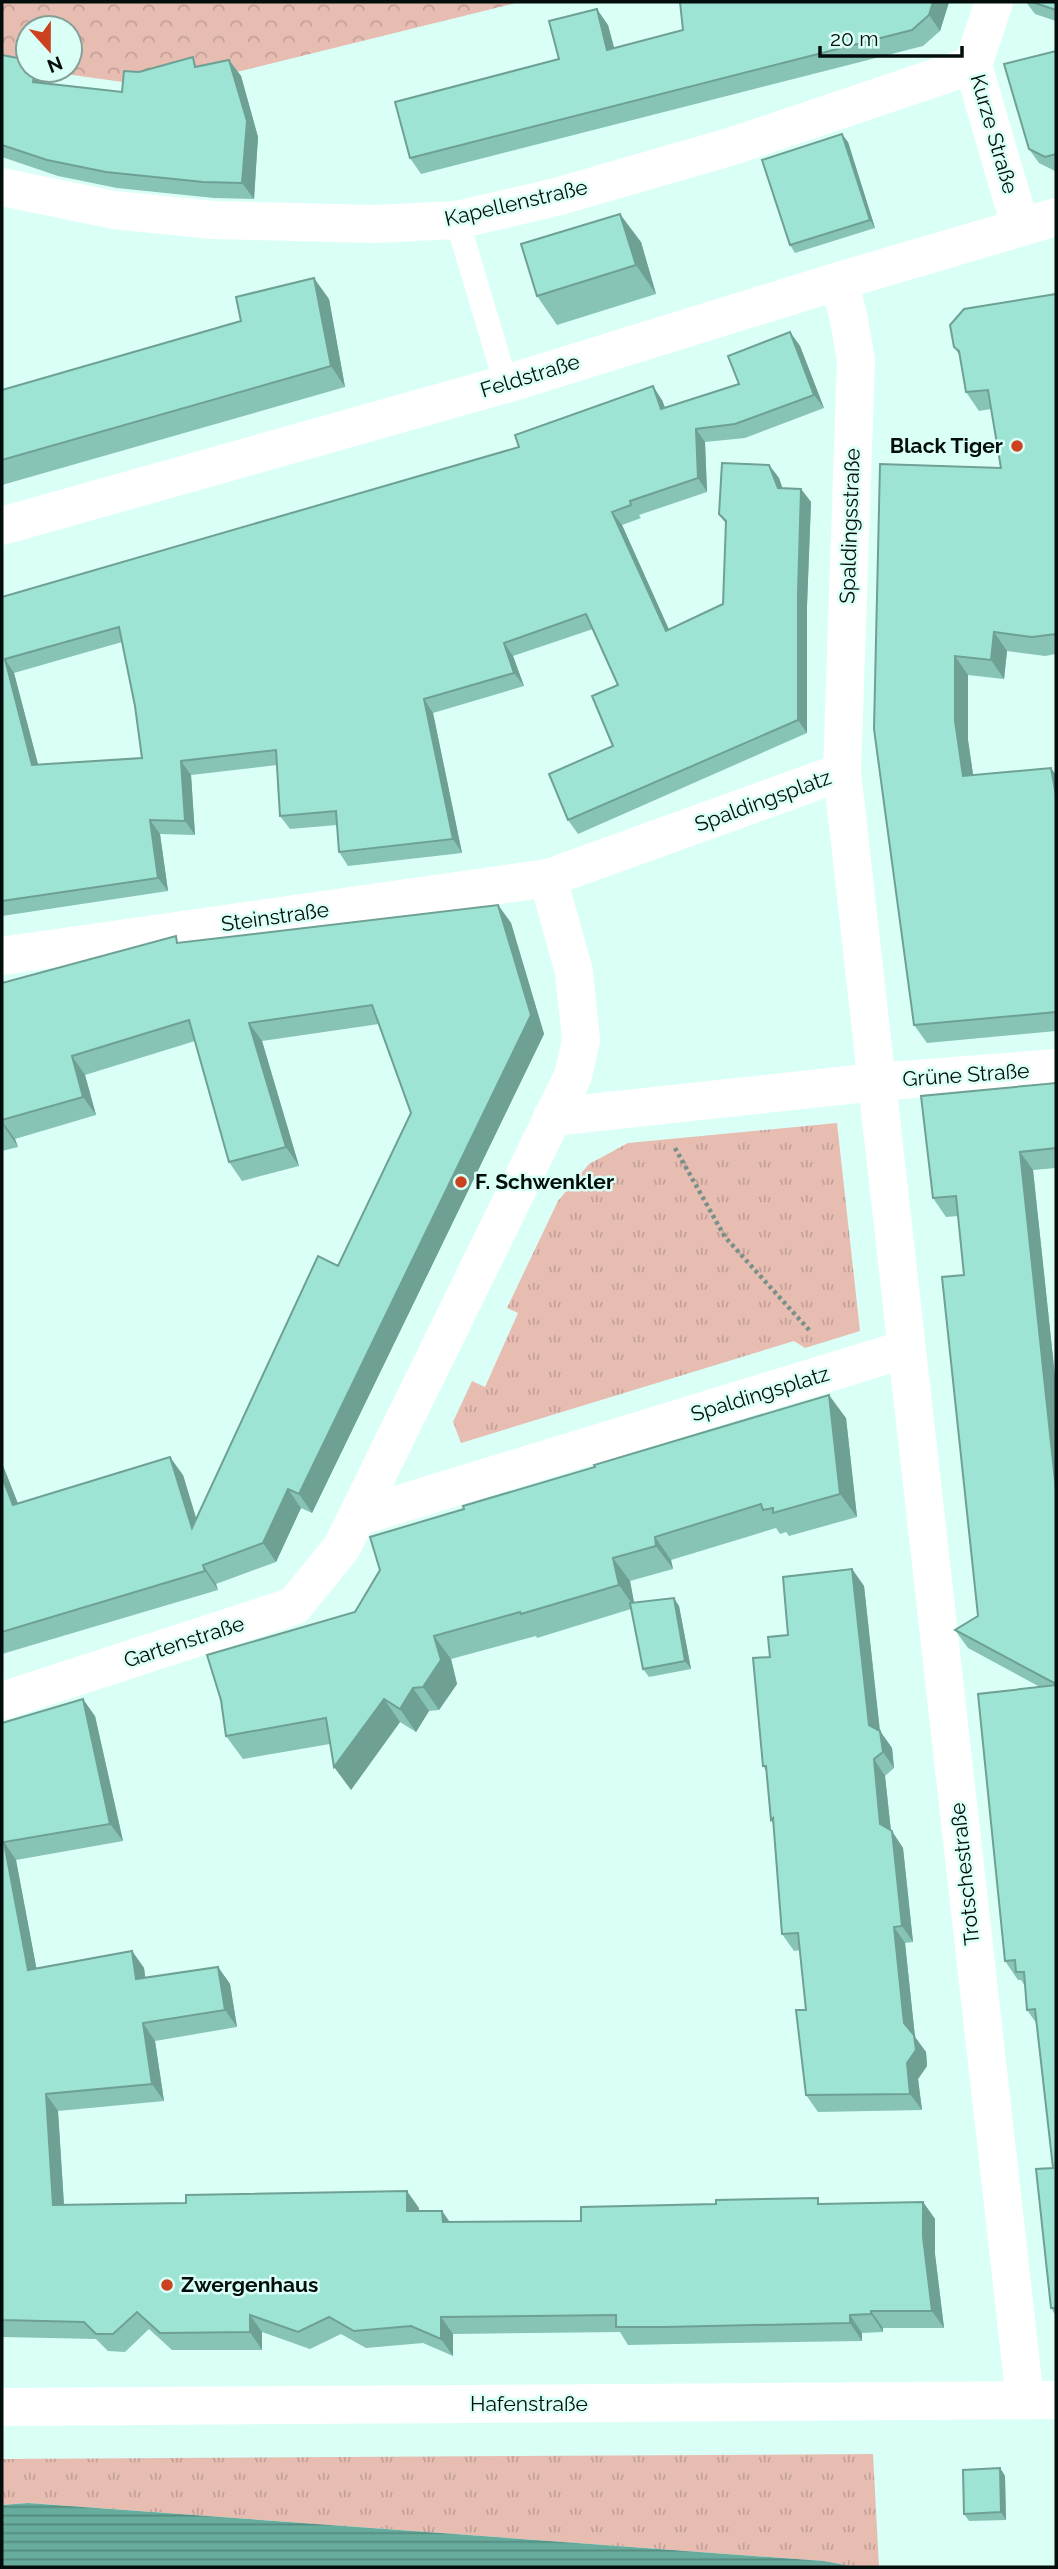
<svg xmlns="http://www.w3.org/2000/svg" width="1058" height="2569" font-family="Raleway,sans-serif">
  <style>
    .grass { fill: url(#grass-tufts) }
    .forest { fill: url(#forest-crowns) }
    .water { fill: url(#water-rules) }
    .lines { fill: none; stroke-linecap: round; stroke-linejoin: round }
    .path { stroke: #77908a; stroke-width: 4.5; stroke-dasharray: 3.5 3.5; stroke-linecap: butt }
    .service { stroke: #fff; stroke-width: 24 }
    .minor { stroke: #fff; stroke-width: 38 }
    .tertiary { stroke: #fff; stroke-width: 38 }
    .wall { fill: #87c4b6; fill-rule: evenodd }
    .shaded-wall { fill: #6ea094 }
    .building { fill: #9de4d4; stroke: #6ea094; stroke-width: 2; fill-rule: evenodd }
    .poi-dot { fill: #cc421f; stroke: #dafff6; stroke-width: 2.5 }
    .labels { text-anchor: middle; stroke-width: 5; stroke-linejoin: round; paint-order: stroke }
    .street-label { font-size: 21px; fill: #030e0c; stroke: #dafff6 }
    .poi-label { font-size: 21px; font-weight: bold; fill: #030e0c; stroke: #dafff6; text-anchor: start }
  </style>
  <defs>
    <pattern id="grass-tufts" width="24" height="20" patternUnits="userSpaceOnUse" patternTransform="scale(1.75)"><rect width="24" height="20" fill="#e7bdb2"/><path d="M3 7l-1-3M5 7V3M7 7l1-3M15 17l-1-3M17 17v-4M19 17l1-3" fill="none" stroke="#c4a198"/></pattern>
    <pattern id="forest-crowns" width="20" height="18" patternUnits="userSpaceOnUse" patternTransform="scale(1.75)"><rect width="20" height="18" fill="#e7bdb2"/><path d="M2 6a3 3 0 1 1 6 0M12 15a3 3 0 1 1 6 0" fill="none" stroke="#c4a198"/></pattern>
    <pattern id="water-rules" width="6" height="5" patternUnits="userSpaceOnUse" patternTransform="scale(1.75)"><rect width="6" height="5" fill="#67ac9d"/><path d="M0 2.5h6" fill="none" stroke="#538a7e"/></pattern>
  </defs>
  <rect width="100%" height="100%" fill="#dafff6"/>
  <!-- grass -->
  <path class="grass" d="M837,1123L860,1331L805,1348L794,1341L461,1443L453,1422L472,1381L485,1387L518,1313L507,1308L558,1201L589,1164L628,1143Z
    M873,2454L879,2567H856L824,2561L28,2503L2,2505V2459Z"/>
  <!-- forest -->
  <path class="forest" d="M2,2H520L208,79L151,86L37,70H70V28H28V69L2,65Z"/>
  <!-- water -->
  <path class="water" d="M28,2503L824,2561L856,2567H2V2505Z"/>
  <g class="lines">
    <!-- path -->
    <path class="path" d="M675,1148L725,1237L810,1331"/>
    <!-- service -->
    <path class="service" d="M457,220L506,384"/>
    <!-- minor -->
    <path class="minor" d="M994,2L973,65L1020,226
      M2,187L114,210L213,220L375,224L457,220L556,197L733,146L973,65
      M839,281L848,315L856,360L842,772L1025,2400
      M2,956L548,878L842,772
      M552,1117L876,1082L1056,1068
      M357,1517L906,1349
      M2,1701L294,1606L342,1547L573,1076L581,1040L574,972L548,878
      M2,2407L1056,2400"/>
    <!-- tertiary -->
    <path class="tertiary" d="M2,526L506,384L839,281L1056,217"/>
  </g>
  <!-- wall -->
  <path class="wall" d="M680,2H949L940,31L923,46L421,174L410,158L608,25L614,48L683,30Z
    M1026,2H1056V21L1035,14Z
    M1056,51V171H1055L1039,163L1029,149Z
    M2,55L35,70H43L48,77L47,83L122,92L139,72L199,66L229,60L241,76L258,137L254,199L214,198L117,188L58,176L2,157Z
    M848,142L875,228L795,253L790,245Z
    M641,242L656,294L557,325L537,296Z
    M1056,294V654L1045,656L1007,651L1004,679L968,675V740L973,775H1056V1031L927,1043L914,1025L874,729L1001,468L991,409L979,411L966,392L960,356L954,347Z
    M329,299L345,387L2,485V390Z
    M790,332L800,346L824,408L745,438L705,442L707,492L639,515L641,518L622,525L669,630L723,604L726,524L719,514L769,465L779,478L782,488L801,489L811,502L807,606V733L578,834L568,820L613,746L618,685L593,629L513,656L524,686L433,713L462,853L348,866L339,852L337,825L290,829L280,816L277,765L191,775L195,835L160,834L168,891L2,916V597L519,447L662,400L665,408L739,384ZM122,642L135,706L142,758L38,765L14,673Z
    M498,905L511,923L544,1034L312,1513L301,1508L276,1562L216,1584L218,1590L2,1654V1463L18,1504L183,1475L196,1519L338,1266L411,1113L379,1024L262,1041L299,1166L242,1181L229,1162L195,1041L85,1075L96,1115L15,1139L18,1147L2,1151V983L180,943Z
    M1056,1083V1168L1033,1170L1056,1386V2316L1051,2308L1053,2168L1037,2024L1027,2010L1025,1986L1021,1980H1018L1005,1961L1040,1687L968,1648L955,1630L978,1616L964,1275L958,1216L946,1217L933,1198Z
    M846,1418L857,1517L789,1536L786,1532L780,1534L776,1528L671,1560L673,1569L630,1581L634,1602L679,1606L691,1669L649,1677L643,1669L631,1609L537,1638L536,1636L451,1659L457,1684L439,1710L429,1711L416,1732L400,1722L351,1790L330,1744L243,1759L226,1736L355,1612Z
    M852,1569L864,1586L880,1731L892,1748L894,1768L885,1776L891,1831L903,1848L913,1942L905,1943L915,2037L926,2052L927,2066L918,2079L922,2110L818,2112L806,2095V2010L800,1950L794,1951L782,1934L773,1823L771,1820L766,1771L763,1766L788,1635Z
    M95,1716L123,1841L16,1860L36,1968L132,1951L144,1968L145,1978L218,1967L230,1984L237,2027L155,2041L164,2101L58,2111L64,2204L419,2208V2211H442L450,2222L581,2221L821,2204L923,2202L935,2219V2254L944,2328H883V2332L862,2333V2341L677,2344L628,2345L620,2332L453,2334V2356L423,2343L366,2348L341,2334L310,2349L262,2332V2350H172L149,2329L125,2352L108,2351L96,2339L2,2337V1723Z
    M1000,2468L1005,2476L1006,2520L969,2521L964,2514Z"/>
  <!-- shaded-wall -->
  <path class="shaded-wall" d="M933,2H949L940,31L929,15Z
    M597,9L608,25L619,66L607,50Z
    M229,60L241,76L258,137L254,199L242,183Z
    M35,70H43L48,77L44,98L33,82Z
    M842,134L848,142L875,228L870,220Z
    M620,214L641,242L656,294L636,265Z
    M314,278L329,299L345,387L331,366Z
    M790,332L800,346L824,408L814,395Z
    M653,386L662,400L671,423L661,409Z
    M696,429L705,442L707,492L698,478Z
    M769,465L779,478L787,501L778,488Z
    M801,489L811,502L807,606V733L798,720V593Z
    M612,512L622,525L676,645L666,631Z
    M994,632L1007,651L1004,679L991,660Z
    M504,643L513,656L524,686L514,673Z
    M955,656L968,675V740L976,794L963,776L955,721Z
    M5,659L14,673L42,779L32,765Z
    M424,699L433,713L462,853L453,839Z
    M181,761L191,775L195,835L185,821Z
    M1051,768L1056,775V795Z
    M150,820L160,834L168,891L158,878Z
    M498,905L511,923L544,1034L312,1513L299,1494Z
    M249,1023L262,1041L299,1166L286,1147Z
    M72,1056L85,1075L96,1115L83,1097Z
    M2,1121L15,1139L18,1147L5,1128Z
    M1020,1152L1033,1170L1056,1386V1490Z
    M829,1395L846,1418L857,1517L840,1494Z
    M170,1457L183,1475L205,1547L192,1528Z
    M2,1463L26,1524L13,1505L2,1477Z
    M288,1489L301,1508L276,1562L263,1543Z
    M655,1537L671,1560L673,1569L656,1546Z
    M613,1558L630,1581L635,1608L619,1585Z
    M203,1565L216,1584L218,1590L205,1571Z
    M852,1569L864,1586L881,1742L869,1725Z
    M674,1598L679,1606L691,1669L685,1661Z
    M434,1636L451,1659L457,1684L439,1710L423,1687Z
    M413,1688L429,1711L416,1732L400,1709Z
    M83,1699L95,1716L123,1841L110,1824Z
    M384,1699L400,1722L351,1790L334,1767Z
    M880,1731L892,1748L894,1768L883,1752Z
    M874,1759L885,1776L892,1841L880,1824Z
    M892,1831L903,1848L913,1942L902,1926Z
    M4,1842L16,1860L40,1987L28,1970Z
    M894,1927L905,1943L915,2037L926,2052L927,2066L918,2079L922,2110L910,2094L904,2023Z
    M132,1951L144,1968L148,1996L136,1979Z
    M218,1967L230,1984L237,2027L225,2010Z
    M143,2023L155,2041L164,2101L152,2084Z
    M46,2094L58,2111L65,2222L53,2205Z
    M407,2191L419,2208V2228L407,2211Z
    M923,2202L935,2219V2254L944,2328L932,2311L923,2237Z
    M442,2211L454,2229L443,2222Z
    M871,2311L883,2328V2332L871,2314Z
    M250,2315L262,2332V2350L250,2332Z
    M850,2315L862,2333V2341L850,2323Z
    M441,2317L453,2334V2356L441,2339Z
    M1000,2468L1005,2476L1006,2520L1001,2512Z"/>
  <!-- building -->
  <path class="building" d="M680,2H933L929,15L912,30L410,158L395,102L559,59L549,21L597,9L607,50L683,30Z
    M1032,2H1056V10Z
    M1056,51V154L1045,157L1029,149L1004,64Z
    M2,55L28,60V70H35L33,82L122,92L124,71L139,72L193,57L195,67L229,60L247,121L242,183L203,182L106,172L47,160L2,145Z
    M842,134L870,220L790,245L762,160Z
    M620,214L636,265L537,296L521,244Z
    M314,278L331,366L2,460V390L241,321L236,297Z
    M1056,294V634L1032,637L994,632L991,660L955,656V721L963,776L1051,768L1056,795V1012L914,1025L874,729L880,464L1001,468L988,390L966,392L959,351L954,347L950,325L964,309Z
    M790,332L814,395L735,424L696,429L698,478L630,501L631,505L612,512L666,631L723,604L726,521L719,514L722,463L769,465L778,488L801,489L798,593V720L568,820L549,774L613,746L592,696L618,685L586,614L504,643L514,673L424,699L453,839L339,852L336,811L280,816L276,750L181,761L185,821L150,820L158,878L2,901V597L519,447L515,435L653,386L661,409L739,384L728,356ZM119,627L135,706L142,758L32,765L5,659Z
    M498,905L531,1015L299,1494L288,1489L263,1543L203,1565L205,1571L2,1632V1477L13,1505L170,1457L192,1528L318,1256L338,1266L411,1113L372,1005L249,1023L286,1147L229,1162L189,1020L72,1056L83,1097L2,1120V983L176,936L177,943Z
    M1056,1083V1148L1020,1152L1056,1490V1684L955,1630L978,1616L942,1277L964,1275L956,1196L933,1198L921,1096Z
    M829,1395L840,1494L773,1513V1508L763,1510L761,1504L655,1537L656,1546L613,1558L619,1585L521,1614L520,1612L434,1636L441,1660L423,1687L413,1688L400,1709L384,1699L334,1767L326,1718L226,1736L221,1700L207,1655L355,1612L380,1570L370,1537L464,1509L463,1506L595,1467L594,1465Z
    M852,1569L869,1725L880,1731L883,1752L874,1759L880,1824L892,1831L902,1926L894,1927L904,2023L914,2035L916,2050L907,2063L910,2094L806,2095L796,2010H806L798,1933L782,1934L773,1818L771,1820L766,1766H763L753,1658L770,1657L768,1637L788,1635L783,1577Z
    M674,1598L685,1661L643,1669L630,1603Z
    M1056,1685V2308H1051L1036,2169L1053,2168L1035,2009L1027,2010L1024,1972H1016L1015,1960L1005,1961L978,1694Z
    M83,1699L110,1824L4,1842L28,1970L132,1951L136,1979L218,1967L225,2010L143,2023L152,2084L46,2094L53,2205L186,2203V2195L407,2191V2211H442L443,2222L581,2221V2207L716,2204V2200L818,2198V2204L923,2202V2237L932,2311H871V2314L850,2315V2323L665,2327H616V2315L441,2317V2339L411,2326L354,2331L329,2317L298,2332L250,2315V2332L160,2333L137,2312L113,2334H96L84,2322L2,2320V1723Z
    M1000,2468L1001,2512L964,2514L963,2470Z"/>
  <!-- markers -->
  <g class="poi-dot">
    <circle cx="1017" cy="446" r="7"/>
    <circle cx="461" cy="1182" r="7"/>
    <circle cx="167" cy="2285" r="7"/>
  </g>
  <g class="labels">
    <!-- street labels -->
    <g class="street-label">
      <text transform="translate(994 134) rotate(74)" y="7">Kurze Straße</text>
      <text transform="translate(516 203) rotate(-13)" y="7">Kapellenstraße</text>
      <text transform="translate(530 376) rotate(-17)" y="7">Feldstraße</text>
      <text transform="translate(850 526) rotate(-88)" y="7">Spaldingsstraße</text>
      <text transform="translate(763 801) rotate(-20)" y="7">Spaldingsplatz</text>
      <text transform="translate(275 917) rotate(-8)" y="7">Steinstraße</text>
      <text transform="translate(966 1075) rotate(-4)" y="7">Grüne Straße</text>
      <text transform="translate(760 1394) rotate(-17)" y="7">Spaldingsplatz</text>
      <text transform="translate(184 1642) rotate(-18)" y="7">Gartenstraße</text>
      <text transform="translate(965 1874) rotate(-96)" y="7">Trotschestraße</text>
      <text x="529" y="2411">Hafenstraße</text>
    </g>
    <!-- poi labels -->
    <g class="poi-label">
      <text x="1003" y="453" text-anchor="end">Black Tiger</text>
      <text x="475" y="1189">F. Schwenkler</text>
      <text x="181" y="2292">Zwergenhaus</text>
    </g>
  </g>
  <!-- border -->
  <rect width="1058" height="2569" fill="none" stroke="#030e0c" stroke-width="7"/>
  <!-- north arrow -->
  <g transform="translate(49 49) rotate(159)"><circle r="33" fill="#dafff6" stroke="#849f98" stroke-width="2"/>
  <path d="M0-5L12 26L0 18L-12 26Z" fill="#cc421f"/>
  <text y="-10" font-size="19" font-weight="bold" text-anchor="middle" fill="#030e0c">N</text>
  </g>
  <!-- scale -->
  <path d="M820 46v10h142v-10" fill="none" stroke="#030e0c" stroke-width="3.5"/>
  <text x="830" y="46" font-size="21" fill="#030e0c" stroke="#dafff6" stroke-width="5" paint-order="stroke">20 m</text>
</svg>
